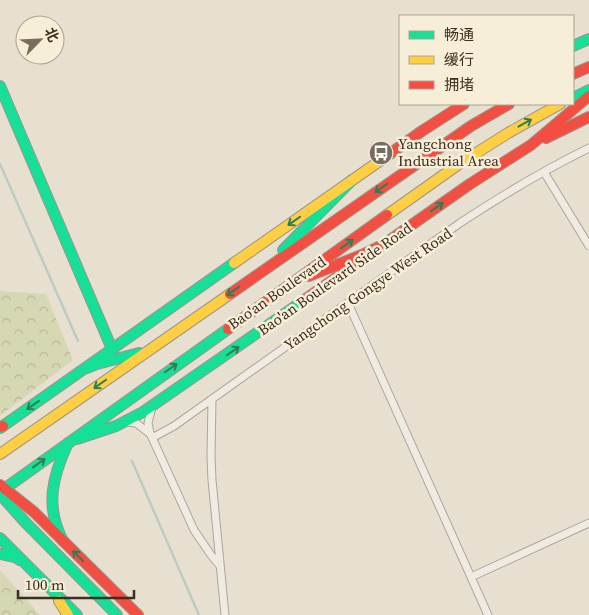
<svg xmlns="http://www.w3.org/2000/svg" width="589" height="615" font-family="'Source Serif 4','Noto Sans SC',serif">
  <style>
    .forest { fill: url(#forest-crowns) }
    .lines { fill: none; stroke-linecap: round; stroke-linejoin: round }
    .stream { stroke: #bcccc2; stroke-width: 2.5 }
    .street-casing { stroke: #ada599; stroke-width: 9 }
    .fast-casing { stroke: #9c958a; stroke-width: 12 }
    .slow-casing { stroke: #9c958a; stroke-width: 12 }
    .jam-casing { stroke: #9c958a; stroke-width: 12 }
    .street { stroke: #efebe3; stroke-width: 7 }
    .fast { stroke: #16e098; stroke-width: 10 }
    .slow { stroke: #ffcf43; stroke-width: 10 }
    .jam { stroke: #f24e42; stroke-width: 10 }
    .oneway { stroke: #2b7e56 }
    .labels { text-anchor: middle; stroke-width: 5; stroke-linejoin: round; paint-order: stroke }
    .poi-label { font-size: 15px; fill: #3d2e20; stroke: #f7eed8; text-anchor: start }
    .street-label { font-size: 15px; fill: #3d2e20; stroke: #f7eed8 }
  </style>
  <defs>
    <pattern id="forest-crowns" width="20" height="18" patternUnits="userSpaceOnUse" patternTransform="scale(1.25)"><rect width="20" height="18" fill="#d6d7b3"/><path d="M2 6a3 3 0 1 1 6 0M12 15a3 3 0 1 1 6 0" fill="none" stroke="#b9b99a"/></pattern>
  </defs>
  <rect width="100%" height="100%" fill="#e7e0d1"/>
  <!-- forest -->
  <path class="forest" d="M0,291L46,294L73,360L0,416Z
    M0,571H1L40,615H0Z"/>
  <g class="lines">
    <!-- stream -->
    <path class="stream" d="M0,164L78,341
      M132,461L199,615"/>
    <!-- street casing -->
    <g class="street-casing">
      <path id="street" d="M544,172L589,246
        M348,303L488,615
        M212,399L211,456L212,480L225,615
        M152,407L148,423L150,433L194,530L211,555L220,566
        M126,422L136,423L149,433
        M152,438L174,426L460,223C501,196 544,170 589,148
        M471,577L589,523"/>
    </g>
    <!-- fast casing -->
    <g class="fast-casing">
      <path id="fast" d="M573,46L589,39
        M0,86L112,349
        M573,98L589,90
        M283,250L352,180
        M82,370L97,364L139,353
        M0,428L234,263
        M77,439L116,426L143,412L303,301
        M0,492L228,329
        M0,494L24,521L117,615
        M0,538L77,615
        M63,541C45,507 52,477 68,443
        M0,554L15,557L20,560"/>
    </g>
    <!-- slow casing -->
    <g class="slow-casing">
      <path id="slow" d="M387,215L459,164L508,133L560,104
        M234,263L391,153
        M0,454L230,294
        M59,601L68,615
        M137,615H138"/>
    </g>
    <!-- jam casing -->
    <g class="jam-casing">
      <path id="jam" d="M573,74L589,67
        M546,138L589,117
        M391,153L422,131L464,104
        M309,276L364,254L387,243
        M230,294L471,126L509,104
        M303,301L470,184L531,145L589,96
        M228,329L387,215
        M0,427L3,426
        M0,485L34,512L138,615"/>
    </g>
    <!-- street -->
    <use href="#street" class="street"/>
    <!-- fast -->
    <use href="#fast" class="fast"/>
    <!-- slow -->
    <use href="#slow" class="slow"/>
    <!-- jam -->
    <use href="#jam" class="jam"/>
  </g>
  <!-- one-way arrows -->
  <defs><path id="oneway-shaft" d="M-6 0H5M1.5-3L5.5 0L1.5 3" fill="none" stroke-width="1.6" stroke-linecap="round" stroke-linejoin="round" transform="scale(1.25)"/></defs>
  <g class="oneway">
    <use href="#oneway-shaft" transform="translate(525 123) rotate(-29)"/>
    <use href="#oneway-shaft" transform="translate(381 188) rotate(145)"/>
    <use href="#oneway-shaft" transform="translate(437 207) rotate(-35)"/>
    <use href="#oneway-shaft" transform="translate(294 221) rotate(145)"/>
    <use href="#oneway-shaft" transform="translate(347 244) rotate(-35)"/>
    <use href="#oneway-shaft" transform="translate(233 291) rotate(145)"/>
    <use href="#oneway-shaft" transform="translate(233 351) rotate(-35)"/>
    <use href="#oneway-shaft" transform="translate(171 368) rotate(-35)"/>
    <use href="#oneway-shaft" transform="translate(100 384) rotate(145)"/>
    <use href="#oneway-shaft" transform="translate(33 405) rotate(145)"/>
    <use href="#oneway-shaft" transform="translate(39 463) rotate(-36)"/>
    <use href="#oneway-shaft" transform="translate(78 556) rotate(-135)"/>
  </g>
  <!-- icons -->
  <defs>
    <g id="bus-disc" transform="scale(1.25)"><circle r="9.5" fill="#786c5e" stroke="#f7eed8"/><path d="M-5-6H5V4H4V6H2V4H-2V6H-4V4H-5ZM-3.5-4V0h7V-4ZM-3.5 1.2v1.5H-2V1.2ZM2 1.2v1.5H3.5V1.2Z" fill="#fff"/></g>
  </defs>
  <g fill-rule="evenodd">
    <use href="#bus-disc" x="381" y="153"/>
  </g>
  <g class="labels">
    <!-- poi labels -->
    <g class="poi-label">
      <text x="398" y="149">Yangchong<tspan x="398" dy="17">Industrial Area</tspan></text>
    </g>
    <!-- street labels -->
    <g class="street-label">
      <text transform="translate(335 279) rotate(-35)" y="5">Bao'an Boulevard Side Road</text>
      <text transform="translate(368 289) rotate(-35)" y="5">Yangchong Gongye West Road</text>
      <text transform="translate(277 293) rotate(-35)" y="5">Bao'an Boulevard</text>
    </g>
  </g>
  <!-- legend -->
  <rect x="399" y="15" width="175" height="90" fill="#f7eed8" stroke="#ada18e"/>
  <rect x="409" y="31" width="25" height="8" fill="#16e098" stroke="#ada18e"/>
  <text x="444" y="40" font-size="15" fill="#3d2e20">畅通</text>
  <rect x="409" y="56" width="25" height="8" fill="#ffcf43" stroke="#ada18e"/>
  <text x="444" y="65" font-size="15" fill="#3d2e20">缓行</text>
  <rect x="409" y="81" width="25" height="8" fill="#f24e42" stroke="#ada18e"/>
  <text x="444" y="90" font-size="15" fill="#3d2e20">拥堵</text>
  <!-- north arrow -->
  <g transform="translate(40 40) rotate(66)"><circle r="24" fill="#f7eed8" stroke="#ada18e"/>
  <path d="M0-4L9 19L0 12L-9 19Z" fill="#786c5e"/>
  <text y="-8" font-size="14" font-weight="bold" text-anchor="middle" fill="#3d2e20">北</text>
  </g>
  <!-- scale -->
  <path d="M18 590v8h116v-8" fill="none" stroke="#3d2e20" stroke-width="2.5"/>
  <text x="25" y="590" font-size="15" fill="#3d2e20" stroke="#f7eed8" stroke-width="4" paint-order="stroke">100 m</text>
</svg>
